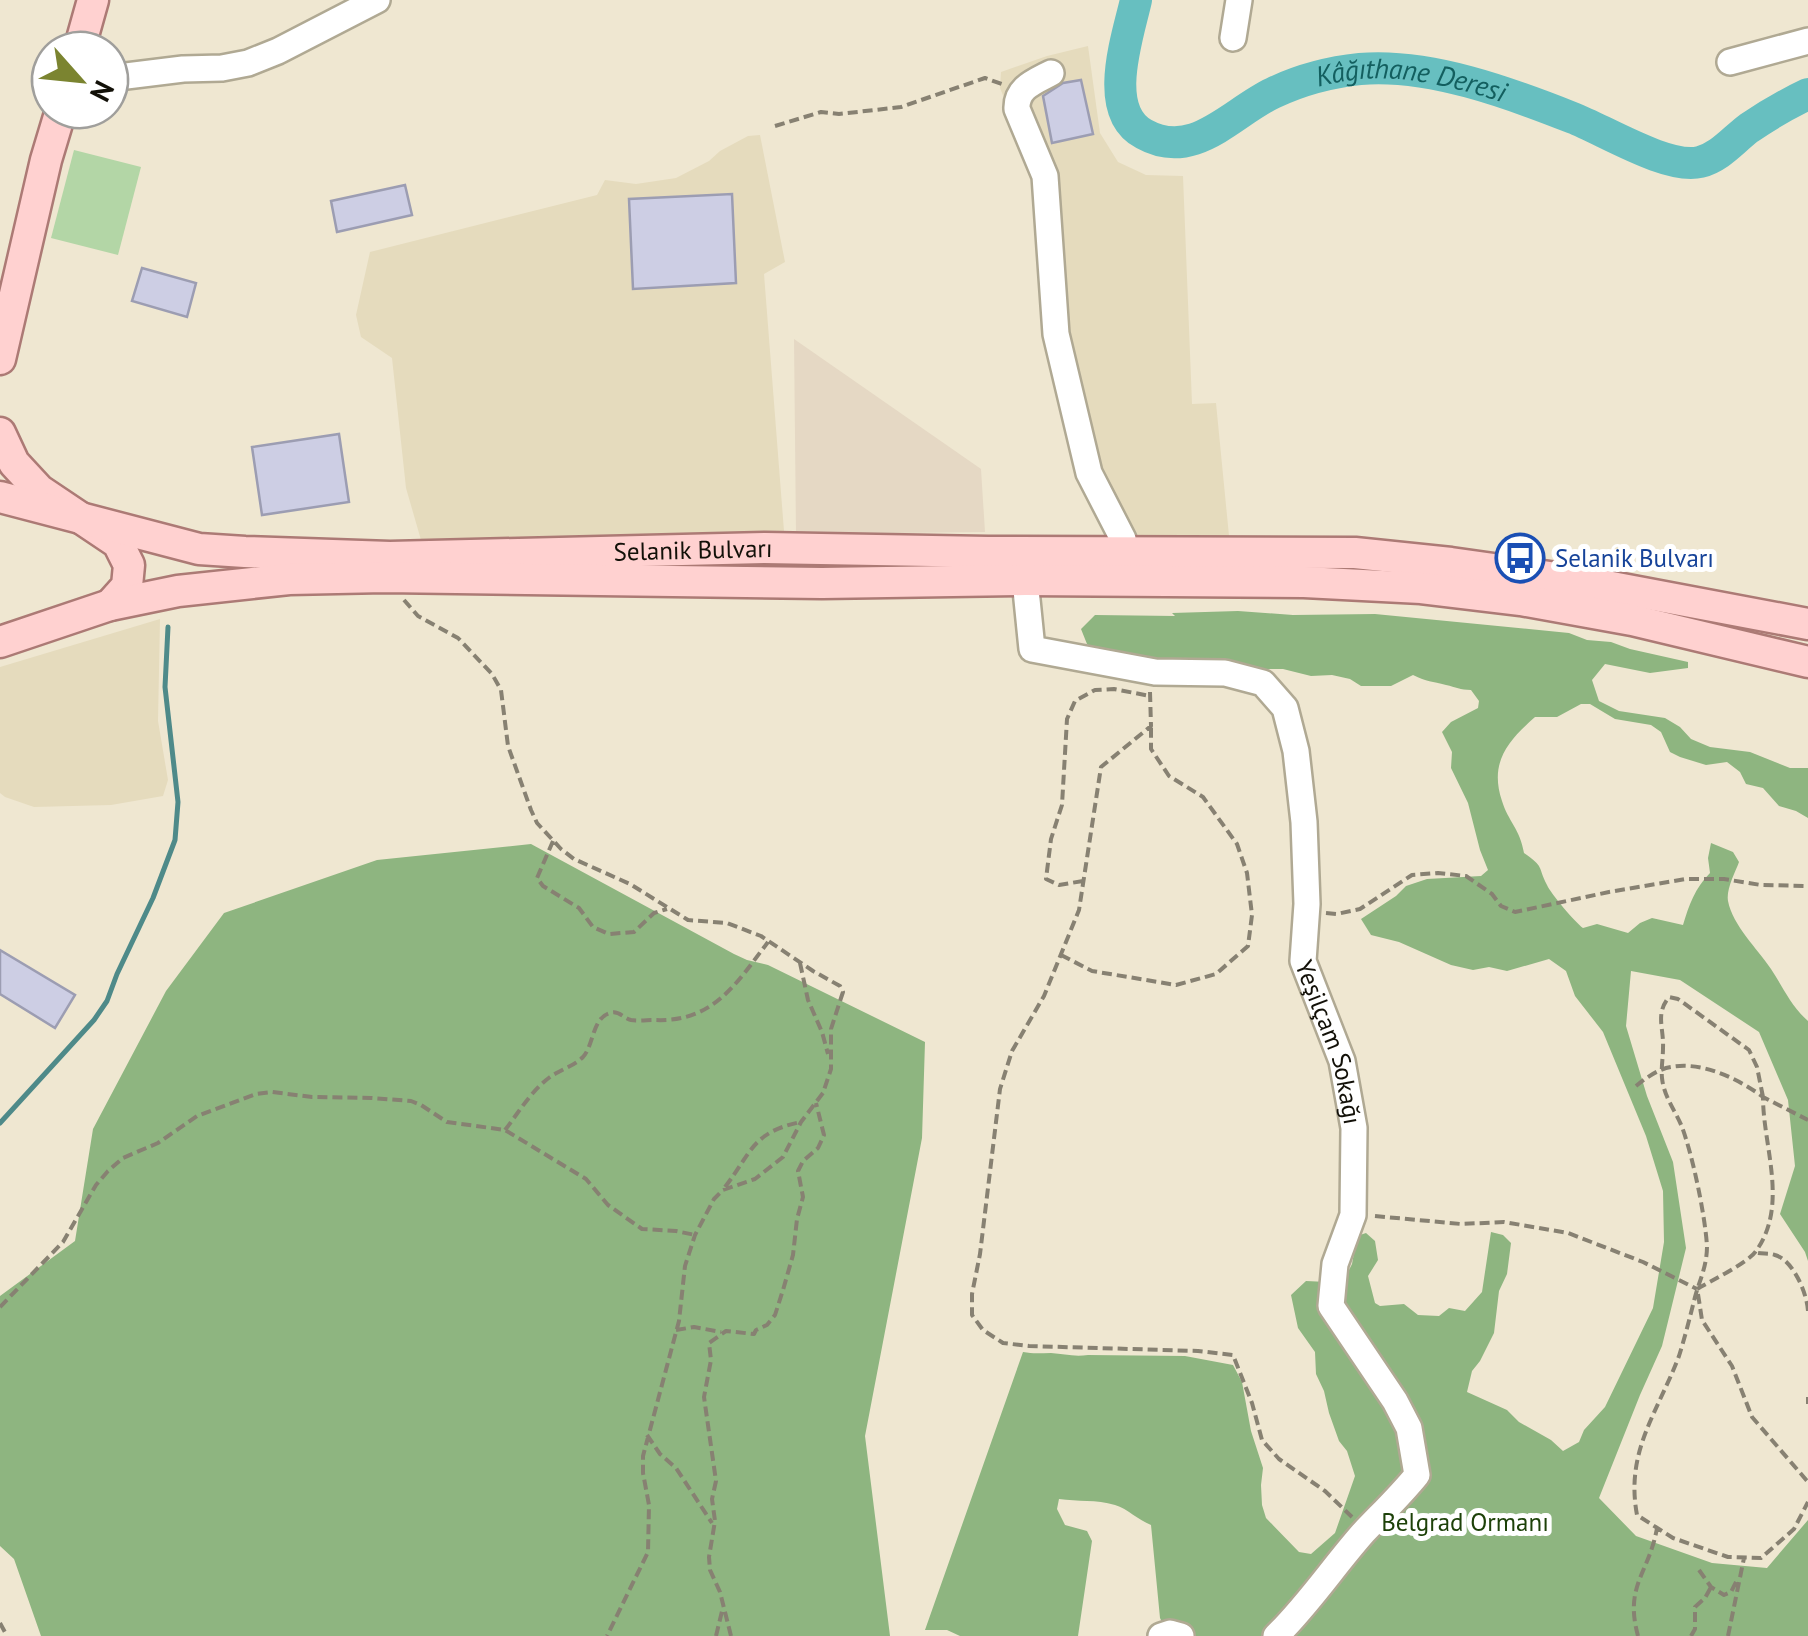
<svg xmlns="http://www.w3.org/2000/svg" width="1808" height="1636" font-family="'PT Sans',sans-serif">
  <style>
    .commercial { fill: #e5d8c4 }
    .built { fill: #e5dbbd }
    .green { fill: #b3d6a6 }
    .forest { fill: #8eb580 }
    .lines { fill: none; stroke-linecap: round; stroke-linejoin: round }
    .stream { stroke: #4e8a89; stroke-width: 5 }
    .river { stroke: #67bfc0; stroke-width: 32 }
    .building { fill: #cdcee4; stroke: #9c9db2; stroke-width: 2.5 }
    .minor-casing { stroke: #b0a993; stroke-width: 30 }
    .major-casing { stroke: #ac7a75; stroke-width: 35 }
    .path { stroke: #878172; stroke-width: 4; stroke-dasharray: 10 5; stroke-linecap: butt }
    .minor { stroke: #fff; stroke-width: 25 }
    .major { stroke: #ffd1d0; stroke-width: 30 }
    .labels { text-anchor: middle; stroke-width: 10; stroke-linejoin: round; paint-order: stroke }
    .street-label { font-size: 25px; fill: #121008; stroke: #fff }
    .transit-label { font-size: 25px; fill: #164399; stroke: #fff; text-anchor: start }
    .park-label { font-size: 25px; fill: #1d4109; stroke: #fff }
    .water-label { font-size: 28px; font-style: italic; fill: #135f5f; stroke: #fff }
  </style>
  <rect width="100%" height="100%" fill="#efe7d1"/>
  <!-- commercial -->
  <path class="commercial" d="M794,339L981,469L985,532L796,534Z"/>
  <!-- built -->
  <path class="built" d="M1088,46L1100,133L1118,162L1146,175L1183,176L1192,404L1216,403L1230,546L1119,549L1078,470L1035,174L1000,88L1001,72L1047,56Z
    M760,135L785,262L764,274L785,544L421,540L406,488L392,358L361,337L356,315L370,252L597,195L605,180L636,184L676,178L709,161L720,151L748,136Z
    M160,619L158,721L168,780L163,796L111,805L34,807L5,797L0,793V667Z"/>
  <!-- green -->
  <path class="green" d="M74,150L141,167L118,255L51,238Z"/>
  <!-- forest -->
  <path class="forest" d="M1238,611L1293,615L1375,614L1569,633L1587,640L1611,642L1630,649L1688,662V668L1650,673L1605,664L1592,680L1599,701L1619,711L1665,718L1680,727L1691,739L1710,747L1750,752L1790,768H1808V818L1796,811L1779,806L1763,788L1746,784L1740,772L1727,762L1706,765L1680,757L1670,752L1661,732L1651,725L1615,719L1590,704H1581L1557,717H1535C1508,741 1489,762 1502,801C1508,821 1520,829 1524,853C1545,868 1537,865 1547,885C1551,894 1575,922 1583,928L1597,924L1628,933L1640,923L1652,918L1683,925C1689,905 1695,888 1710,873L1708,858L1711,843L1733,852L1739,862C1735,873 1726,889 1728,901C1733,926 1757,948 1771,969C1783,987 1791,1006 1808,1021V1261L1805,1252L1780,1214L1795,1166L1788,1100L1759,1032L1680,980L1631,971L1626,1026L1647,1096L1673,1162L1686,1248L1662,1346L1640,1395L1599,1498L1636,1536L1712,1563L1767,1568L1808,1520V1636H1169L1160,1618L1151,1525C1138,1520 1128,1509 1115,1505C1096,1499 1078,1502 1059,1499L1057,1509L1065,1525L1087,1531L1092,1541L1078,1636H960L947,1630H925L1023,1352C1033,1354 1041,1353 1051,1353C1064,1354 1074,1357 1088,1355L1185,1356L1233,1365L1242,1382L1251,1431L1263,1468L1261,1485L1262,1505L1266,1518L1299,1552L1311,1554L1335,1533L1355,1476L1347,1451L1339,1441L1329,1413L1324,1391L1316,1374L1315,1352L1298,1328L1291,1295L1306,1281L1327,1282L1346,1276L1352,1264L1357,1236L1366,1233L1375,1241L1378,1260L1368,1276L1375,1303L1380,1306L1404,1304L1418,1315L1439,1316L1449,1308L1465,1311L1482,1292L1491,1232L1503,1235L1511,1243L1507,1274L1499,1291L1494,1333L1480,1361L1472,1371L1467,1392L1507,1410L1519,1422L1551,1440L1563,1451L1579,1442L1584,1430L1605,1407L1653,1308L1664,1242L1663,1191L1646,1136L1603,1032L1575,996L1566,971L1549,959L1507,971L1489,967L1473,970L1451,965L1399,942L1371,935L1361,919L1396,896L1406,886L1427,879L1481,876L1488,870L1480,850L1468,803L1451,768L1452,752L1442,732L1451,722L1478,708L1479,701L1471,690C1460,690 1456,687 1446,685C1432,681 1427,682 1413,675L1391,686H1361L1350,679L1332,675L1311,676L1283,669H1248L1161,661L1098,652L1087,644L1081,629L1095,615L1175,616L1172,613Z
    M531,844L734,954L747,960L768,965L925,1042L922,1138L865,1436L890,1636H41L14,1559L0,1546V1296L75,1241L93,1129L166,991L224,913L377,860Z"/>
  <g class="lines">
    <!-- stream -->
    <path class="stream" d="M0,1123L94,1020L107,1001L117,974L153,898L175,840L178,802L165,687L168,627"/>
    <!-- river -->
    <path class="river" id="s1" d="M1136,0C1128,36 1101,111 1144,134C1194,162 1232,112 1273,93C1300,80 1331,72 1360,69C1429,63 1510,93 1573,118C1604,130 1668,170 1700,162C1720,157 1733,140 1749,128C1768,115 1787,104 1808,94"/>
  </g>
  <!-- building -->
  <path class="building" d="M1081,80L1093,134L1052,143L1043,96L1063,83Z
    M405,185L412,215L337,232L331,201Z
    M732,194L736,283L633,289L629,199Z
    M142,268L196,283L187,317L132,301Z
    M339,434L349,502L262,515L252,447Z
    M0,950L75,995L55,1028L0,994Z"/>
  <g class="lines">
    <!-- minor casing -->
    <g class="minor-casing">
      <g id="minor">
        <path d="M1233,38L1239,0"/>
        <path d="M1730,62L1808,41"/>
        <path d="M1051,73C1034,82 1016,88 1017,109L1045,176L1056,334L1089,473L1123,539L1124,552"/>
        <path d="M110,78L183,69L222,68L248,63L278,51L377,0"/>
        <path id="s2" d="M1025,580L1032,649L1155,672L1225,673L1263,683L1285,708L1296,751L1304,822L1307,904L1303,961L1342,1061L1354,1128L1353,1215L1335,1264L1331,1306L1395,1401L1409,1428L1417,1475C1400,1496 1381,1514 1363,1533C1333,1567 1308,1605 1276,1636"/>
        <path d="M1161,1636L1170,1633L1181,1636"/>
      </g>
    </g>
    <!-- major casing -->
    <g class="major-casing">
      <g id="major">
        <path d="M79,50L93,0"/>
        <path d="M0,359L46,160L61,110"/>
        <path d="M0,433L14,463L39,490L118,543L129,565L127,586L110,605"/>
        <path id="s3" d="M0,497L199,549L245,552L390,557L765,548L988,552L1355,553L1451,563L1585,582L1808,624"/>
        <path d="M0,642L110,605L178,591L289,579L385,577L822,583L1025,580L1304,582L1421,588L1521,600L1632,620L1808,662"/>
      </g>
    </g>
    <!-- path -->
    <path class="path" d="M775,126L821,112L839,114L901,107L985,78L1002,84
      M404,600L418,616L458,638L492,674L501,690L508,746L531,810L537,823L561,849L574,859L630,884L688,920L727,923L761,936L813,971L840,986L843,992L841,998L831,1029V1069L823,1093L801,1122L783,1157L755,1179L723,1190L714,1199L695,1235L685,1266L679,1321L643,1456V1473L649,1505L648,1552L607,1636
      M1150,692L1151,726L1101,767L1079,910L1044,996L1012,1051L1000,1089L980,1254L972,1294V1315L983,1330L1003,1343L1029,1346L1198,1351L1233,1355L1252,1403L1262,1440L1279,1459L1325,1491L1352,1517
      M553,841L537,878L543,886L579,908L593,927L609,934L634,932L654,913L667,909
      M1083,881L1059,885L1046,879L1051,839L1062,805L1067,719L1075,701L1095,690L1114,689L1150,696
      M1326,913L1337,914L1360,909L1412,875L1438,873L1466,876L1492,894L1501,906L1515,912L1609,892L1686,879H1724L1761,885L1808,886
      M1061,955L1092,971L1176,985L1216,974L1248,946L1252,915L1247,873L1237,844L1203,797L1169,776L1151,749V727
      M800,963L808,1000L822,1032L828,1054
      M1636,1086C1646,1078 1658,1069 1671,1067C1702,1061 1739,1079 1763,1097
      M1763,1097L1757,1067L1749,1050L1678,999L1669,997C1655,1014 1664,1028 1663,1048C1663,1058 1661,1068 1662,1078C1664,1097 1675,1110 1682,1127C1693,1157 1705,1215 1707,1246C1707,1266 1700,1279 1695,1297C1690,1317 1685,1337 1679,1356C1658,1412 1625,1451 1637,1515L1673,1538L1728,1557L1761,1558L1794,1529L1808,1502
      M505,1130C519,1112 531,1091 550,1077C560,1070 574,1066 583,1057C594,1045 592,1018 610,1013C619,1010 623,1018 631,1020C638,1021 647,1020 654,1020C713,1023 736,984 768,942
      M725,1187C752,1152 752,1132 801,1122
      M1375,1216L1461,1224L1504,1222L1568,1233L1643,1262L1697,1289
      M1758,1253C1764,1254 1769,1253 1775,1255C1793,1260 1807,1293 1808,1311
      M1697,1289C1711,1281 1749,1262 1756,1251C1789,1205 1763,1147 1763,1097L1808,1120
      M1698,1294L1702,1320L1732,1366L1752,1417L1808,1482
      M0,1307L63,1242L96,1185L108,1171L123,1158L158,1143L197,1116L256,1094L272,1092L312,1097L371,1098L411,1101L421,1105L447,1122L505,1130L586,1179L608,1205L642,1229L676,1231L695,1235
      M676,1330L694,1327L721,1332
      M1808,1397V1404
      M647,1435L660,1454L676,1468L712,1523
      M1699,1570L1711,1587L1724,1595L1731,1592L1737,1580
      M0,1623L7,1636
      M716,1636L723,1607
      M731,1636L720,1592L710,1570L709,1557L715,1521L712,1499L716,1481L704,1397L711,1360L709,1343L726,1331L754,1334L756,1330L767,1325L775,1315L783,1290L793,1255L797,1219L803,1197L798,1171L803,1161L818,1148L824,1135L816,1103
      M1638,1636C1624,1585 1649,1574 1657,1528
      M1691,1636L1695,1629V1607L1705,1598L1711,1587
      M1728,1636L1744,1558"/>
    <!-- minor -->
    <use href="#minor" class="minor"/>
    <!-- major -->
    <use href="#major" class="major"/>
  </g>
  <!-- icons -->
  <defs>
    <g id="bus-ring" transform="scale(2.5)"><circle r="9.5" fill="#fff" stroke="#1a4fb4" stroke-width="1.5"/><path d="M-5-6H5V4H4V6H2V4H-2V6H-4V4H-5ZM-3.5-4V0h7V-4ZM-3.5 1.2v1.5H-2V1.2ZM2 1.2v1.5H3.5V1.2Z" fill="#1a4fb4"/></g>
  </defs>
  <g fill-rule="evenodd">
    <use href="#bus-ring" x="1520" y="558"/>
  </g>
  <g class="labels">
    <!-- street labels -->
    <g class="street-label">
      <text dy="9" stroke="none"><textPath href="#s3" startOffset="700">Selanik Bulvarı</textPath></text>
      <text dy="9" stroke="none"><textPath href="#s2" startOffset="678">Yeşilçam Sokağı</textPath></text>
    </g>
    <!-- transit labels -->
    <g class="transit-label">
      <text x="1555" y="567">Selanik Bulvarı</text>
    </g>
    <!-- park labels -->
    <g class="park-label">
      <text x="1465" y="1531">Belgrad Ormanı</text>
    </g>
    <!-- water labels -->
    <g class="water-label">
      <text dy="10" stroke="none"><textPath href="#s1" startOffset="430">Kâğıthane Deresi</textPath></text>
    </g>
  </g>
  <!-- north arrow -->
  <g transform="translate(80 80) rotate(117)"><circle r="48" fill="#ffffff" stroke="#a09f9c" stroke-width="2.5"/>
  <path d="M0-8L18 38L0 25L-18 38Z" fill="#7b8430"/>
  <text y="-15" font-size="28" font-weight="bold" text-anchor="middle" fill="#121008">N</text>
  </g>
</svg>
